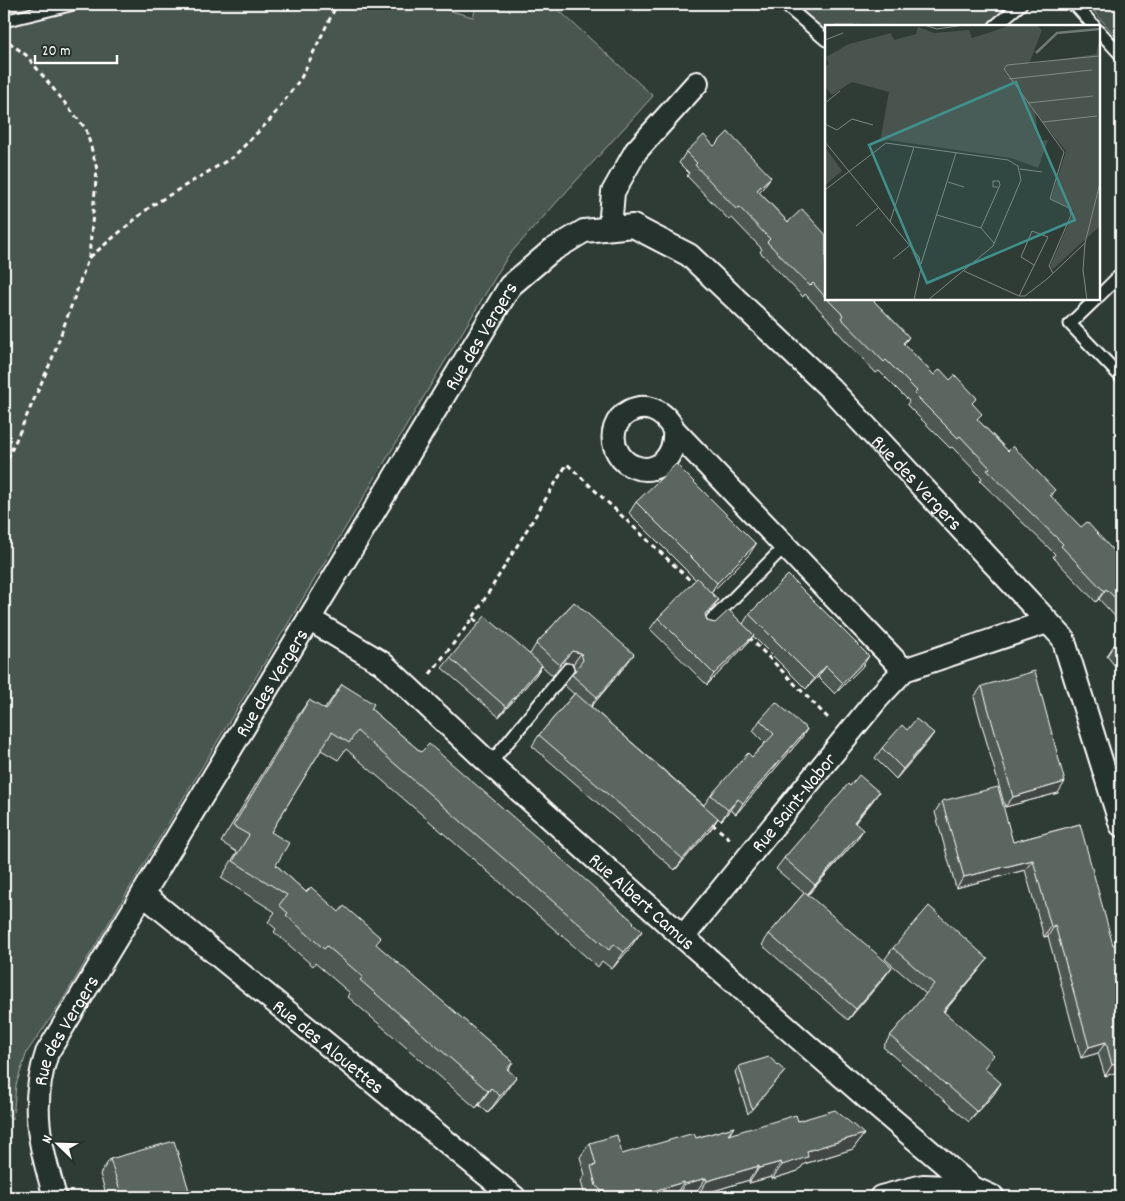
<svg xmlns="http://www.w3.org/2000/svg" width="1125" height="1201" font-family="Dekko,sans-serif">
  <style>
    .green { fill: #4a544f; stroke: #a4aaa7 }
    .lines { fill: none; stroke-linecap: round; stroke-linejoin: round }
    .lane-casing { stroke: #fff; stroke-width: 15 }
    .street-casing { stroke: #fff; stroke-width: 26 }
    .path { stroke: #fff; stroke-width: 3; stroke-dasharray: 5 4; stroke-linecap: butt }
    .lane { stroke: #26332d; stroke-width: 11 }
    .street { stroke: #26332d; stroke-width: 22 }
    .wall { fill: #4e5853; stroke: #fff }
    .shaded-wall { fill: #404744; stroke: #fff }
    .building { fill: #5b6661; stroke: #fff }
    .labels { text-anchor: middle; stroke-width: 4; stroke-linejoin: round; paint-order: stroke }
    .street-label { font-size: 20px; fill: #fff; stroke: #26332d }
    .inset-river { fill: none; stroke: #707975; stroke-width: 2.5 }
    .inset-road { fill: none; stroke: #828986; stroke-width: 1 }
    .view { fill: #3f918b; fill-opacity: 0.15; stroke: #3f918b; stroke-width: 2.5 }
    .inset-edge { fill: none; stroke: #fff; stroke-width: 2.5 }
  </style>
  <rect width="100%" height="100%" fill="#2f3b35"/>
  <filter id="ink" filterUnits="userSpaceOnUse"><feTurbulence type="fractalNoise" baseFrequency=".02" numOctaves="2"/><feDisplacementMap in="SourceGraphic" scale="10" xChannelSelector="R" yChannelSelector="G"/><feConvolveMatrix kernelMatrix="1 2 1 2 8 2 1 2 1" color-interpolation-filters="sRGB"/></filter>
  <g filter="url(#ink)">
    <!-- green -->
    <path class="green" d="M4,4H425L473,17L477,4H552L653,96L508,256L59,1006L27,1052L16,1085L13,1119L4,1112Z
      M792,4H1023L996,26H826V33Z
      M1087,4H1121V42Z"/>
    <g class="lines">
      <!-- lane casing -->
      <g class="lane-casing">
        <path id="lane" d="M784,4L826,40
          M1070,4L1076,6L1094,26
          M4,21L74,4
          M995,26L1021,4
          M1099,31L1121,55
          M1099,296L1121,274
          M1096,299L1070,324L1121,377
          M705,627L786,545
          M490,764L568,669"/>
      </g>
      <!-- street casing -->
      <g class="street-casing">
        <g id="street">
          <path d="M610,228L613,192L636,151L697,83"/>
          <path d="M674,430C676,452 661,476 635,467C628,465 622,460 618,453C598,417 651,385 674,430L904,670"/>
          <path id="s1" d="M309,619L382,663L490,764L683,937L874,1104L973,1188"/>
          <path id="s2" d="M143,894L514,1197"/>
          <path id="s3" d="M683,937L877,699L904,670L1047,622"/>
          <path id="s4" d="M55,1197C40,1144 29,1107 47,1053L510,286L551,251L584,231L633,226L689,255L831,389L1063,638L1121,825"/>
          <path d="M881,1197L923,1186L973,1188L993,1197"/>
        </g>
      </g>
      <!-- path -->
      <path class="path" d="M90,257L151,206L233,157L270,120L301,78L337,4
        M4,467L52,359L89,257L97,169L86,129L26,55L6,40
        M473,618L482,626
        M749,637L828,718
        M430,674L473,618L567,464L694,584
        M712,824L730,839"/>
      <!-- lane -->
      <use href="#lane" class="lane"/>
      <!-- street -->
      <use href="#street" class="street"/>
    </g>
    <!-- wall -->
    <path class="wall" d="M714,146L763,188L759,192L788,222L826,235V299H872L909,337L904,344L934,375L973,404L978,420L1008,451L1055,490L1051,497L1081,527L1121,559V623L1099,599L1096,602L1053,557L1055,554L980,481L982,478L952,447L950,448L907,405L909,401L879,371L876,373L834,328L835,326L805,294L803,297L760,252L762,249L732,218L729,220L687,176L689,173L679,163L686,152Z
      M636,502L749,555L711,592L718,600L706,616L707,621L715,623L743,624L749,614L862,667L835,694L818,677L806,689L753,636L746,645L707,685L650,629L658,618L696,580L629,513Z
      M574,602L626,665L591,707L704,805L711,795L752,757L765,743L753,731L760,720L807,729L800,740L736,814L730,810L721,821L718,818L711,829L675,870L532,746L539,735L574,694L564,685L575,670L573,664L565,662L553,676L542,666L535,676L499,717L442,668L450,658L530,654L536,644Z
      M1121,640V674L1107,656L1114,645Z
      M342,684L421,752L634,922L633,923L630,948L612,969L602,961L598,967L346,749L338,760L321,750L271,832L276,865L306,892L376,945L513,1062L508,1070L504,1094L488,1113L479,1105L476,1108L348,997L350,993L315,963L313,966L274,932L276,929L268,922L275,912L221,878L237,852L221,842L297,717L309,700L324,710Z
      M982,686L1058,793L1005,807L974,697Z
      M907,730L934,733L926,744L896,779L875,758L882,748Z
      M850,786L879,792L871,803L855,823L856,841L808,895L884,978L848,1020L762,945L769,934L804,893L776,869L784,858Z
      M942,801L1013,842L1080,824L1121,1071L1105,1076L1098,1053L1081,1058L1048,936L1044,937L1025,870L956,888L935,812Z
      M893,948L980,969L944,1012L984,1068L994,1094L969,1122L883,1047L890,1036L926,994L885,959Z
      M739,1066L785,1071L748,1114L735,1072Z
      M798,1121L864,1134L853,1149L804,1164L798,1171L772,1179L771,1177L749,1183V1180L697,1196L696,1192L679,1197H675L674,1196L671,1197H585L581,1181L585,1175L580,1157L590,1143L622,1154L696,1138L734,1127L729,1135Z
      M110,1159L191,1197H107L100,1174Z"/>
    <!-- shaded-wall -->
    <path class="shaded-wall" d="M771,177L763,188L749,201L757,190Z
      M756,544L749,555L710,594L717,583Z
      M1106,589L1099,599L1096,602L1104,591Z
      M718,600L711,610L698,625L705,614Z
      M754,635L746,645L707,685L714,674Z
      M572,651L581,653L573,664L565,662L553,676L560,665Z
      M634,654L626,665L590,708L597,697Z
      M869,656L862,667L835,694L843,683Z
      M542,665L535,676L499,717L506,707Z
      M826,666L818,677L806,689L814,679Z
      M807,729L800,740L736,814L743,803Z
      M934,733L926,744L896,779L903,769Z
      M1065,782L1058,793L1005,807L1013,797Z
      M879,792L871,803L846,833L854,822Z
      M738,799L730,810L721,821L728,810Z
      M718,818L711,829L675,870L683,859Z
      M863,830L856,841L807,895L815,885Z
      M1033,860L1025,870L956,888L964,877Z
      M1055,925L1048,936L1044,937L1051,927Z
      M642,931L630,948L612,969L624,952Z
      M988,959L980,969L935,1022L943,1011Z
      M892,967L884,978L848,1020L856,1009Z
      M1106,1042L1098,1053L1081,1058L1089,1047Z
      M1121,1062V1071L1105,1076L1112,1065Z
      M516,1077L504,1094L488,1113L500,1096Z
      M1001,1083L994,1094L969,1122L977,1112Z
      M491,1088L479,1105L476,1108L488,1091Z
      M864,1134L853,1149L804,1164L798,1171L772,1179L782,1165L807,1151Z
      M781,1162L771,1177L749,1183L759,1168Z
      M759,1166L749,1180L697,1196L707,1181Z
      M706,1178L696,1192L679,1197H676L685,1184Z
      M684,1182L674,1196L671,1197H633Z
      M632,1194L629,1197H620Z"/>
    <!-- building -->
    <path class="building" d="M728,132L771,177L757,190L788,222L802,209L826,235V298L813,283L810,286L767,242L770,239L739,207L737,210L695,165L697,163L686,152L704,135L714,146Z
      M827,299H872L909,337L903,343L934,375L940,369L950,380L955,375L977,398L972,403L982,414L977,419L1008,451L1013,446L1055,490L1050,495L1081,527L1087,522L1121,559V604L1106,589L1104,591L1061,546L1063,544L987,470L990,468L960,436L958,438L914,394L917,391L886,360L884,362L841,318L843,315Z
      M676,464L756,544L717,583L636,502Z
      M788,575L869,656L843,683L826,666L814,679L749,614Z
      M697,578L718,600L705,614L707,621L715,623L729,610L754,635L714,674L658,618Z
      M574,602L634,654L597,697L572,675L583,660L581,653L572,651L560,665L536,644Z
      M485,616L542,665L506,707L450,658Z
      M1121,640V654L1114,645Z
      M1035,671L1065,782L1013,797L982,686Z
      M342,684L374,704L371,709L421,752L429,744L634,922L633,923L642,931L624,952L614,944L609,950L357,731L349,743L332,732L271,832L289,843L276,865L306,892L311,887L339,912L344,906L381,938L376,944L513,1062L507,1069L516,1077L500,1096L491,1088L488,1091L360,980L363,977L327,946L324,949L286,915L288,913L279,905L287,895L233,861L249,835L233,826L309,700L326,710Z
      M575,693L718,818L683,859L539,735Z
      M776,702L807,729L743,803L738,799L728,810L711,795L748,753L752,757L774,734L760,720Z
      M916,719L934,733L903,769L882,748L902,725L907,730Z
      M859,775L879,792L854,822L863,830L815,885L784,858L848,784L850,786Z
      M998,787L1013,842L1080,824L1113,945L1118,944L1121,958V1062L1112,1065L1106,1042L1089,1047L1055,925L1051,927L1033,860L964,877L942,801Z
      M805,892L892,967L856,1009L769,934Z
      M929,906L988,959L943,1011L994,1055L984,1068L1001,1083L977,1112L890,1036L934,984L893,948Z
      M769,1057L785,1071L752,1109L739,1066Z
      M835,1110L864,1134L807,1151L808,1157L782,1165L781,1162L759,1168V1166L707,1181L706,1178L685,1184L684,1182L633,1197L632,1194L620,1197H609L596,1186L591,1166L596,1165L590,1143L617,1135L622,1154L694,1133L696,1138L734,1127L728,1135L796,1115L798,1121Z
      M174,1141L191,1197H122L110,1159Z"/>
  </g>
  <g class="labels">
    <!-- street labels -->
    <g class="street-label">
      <text dy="7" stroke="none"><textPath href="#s4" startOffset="985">Rue des Vergers</textPath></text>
      <text dy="7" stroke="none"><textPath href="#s4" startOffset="1570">Rue des Vergers</textPath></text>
      <text dy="7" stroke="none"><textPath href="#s4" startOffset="580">Rue des Vergers</textPath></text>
      <text dy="7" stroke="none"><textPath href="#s3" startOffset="174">Rue Saint-Nabor</textPath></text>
      <text dy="7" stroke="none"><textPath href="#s1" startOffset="438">Rue Albert Camus</textPath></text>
      <text dy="7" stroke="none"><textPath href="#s4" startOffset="175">Rue des Vergers</textPath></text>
      <text dy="7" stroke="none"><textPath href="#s2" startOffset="240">Rue des Alouettes</textPath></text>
    </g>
  </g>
  <!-- overview -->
  <g transform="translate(825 25)">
    <rect width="275" height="275" fill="#2f3b35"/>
    <path d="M187,0H211L217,5L204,39L271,29L275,11V201L228,244L225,242L249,186L226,174L241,126L210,88L214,116L223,115L213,143L186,133L63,115L55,117L64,67L27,57L7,70L0,62V41L4,39L1,32L24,19L66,8L69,15L91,9L93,2L109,8L144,5L147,13ZM0,122L17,146L0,160Z" fill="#4a544f"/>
    <path class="inset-river" d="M211,28L232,8L275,4"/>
    <path class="inset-road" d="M99,0L112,4L139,0M275,7V44M0,15L18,8M184,54L267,45M0,78L15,66M203,78L268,71M218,97L272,91M0,99L12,105L27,94L48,100M0,117L94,232L96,243L89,275M195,144L217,147M123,157L139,162M0,165L61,118L183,135L193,141L196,155L168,221L103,275M112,190L156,203L169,218M65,197L89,122M31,201L53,183M156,203L175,160L174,156H168V162H173M68,234L84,221M96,239L131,128M139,246L194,271L223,212L207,206L196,232L209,240M228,248L224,241L246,190L244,183L225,174L239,127L179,44L182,40L274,31M194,271H200L222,254L260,218M262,275L258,245L260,218L275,158"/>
    <path class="view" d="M191,57L250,195L102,258L44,120Z"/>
    <rect width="275" height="275" class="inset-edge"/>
  </g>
  <!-- margin -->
  <rect width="1125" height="1201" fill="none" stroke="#26332d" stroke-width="20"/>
  <rect x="10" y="10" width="1105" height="1181" fill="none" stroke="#fff" stroke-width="2" filter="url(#ink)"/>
  <!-- north arrow -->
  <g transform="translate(58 1144) rotate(293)" stroke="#26332d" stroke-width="4" paint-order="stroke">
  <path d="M0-4L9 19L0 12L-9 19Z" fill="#ffffff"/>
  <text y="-8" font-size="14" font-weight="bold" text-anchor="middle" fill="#ffffff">N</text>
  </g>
  <!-- scale -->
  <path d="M35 55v8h82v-8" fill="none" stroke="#ffffff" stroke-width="2.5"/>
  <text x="42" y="55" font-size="15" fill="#ffffff" stroke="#26332d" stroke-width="4" paint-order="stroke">20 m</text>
</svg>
